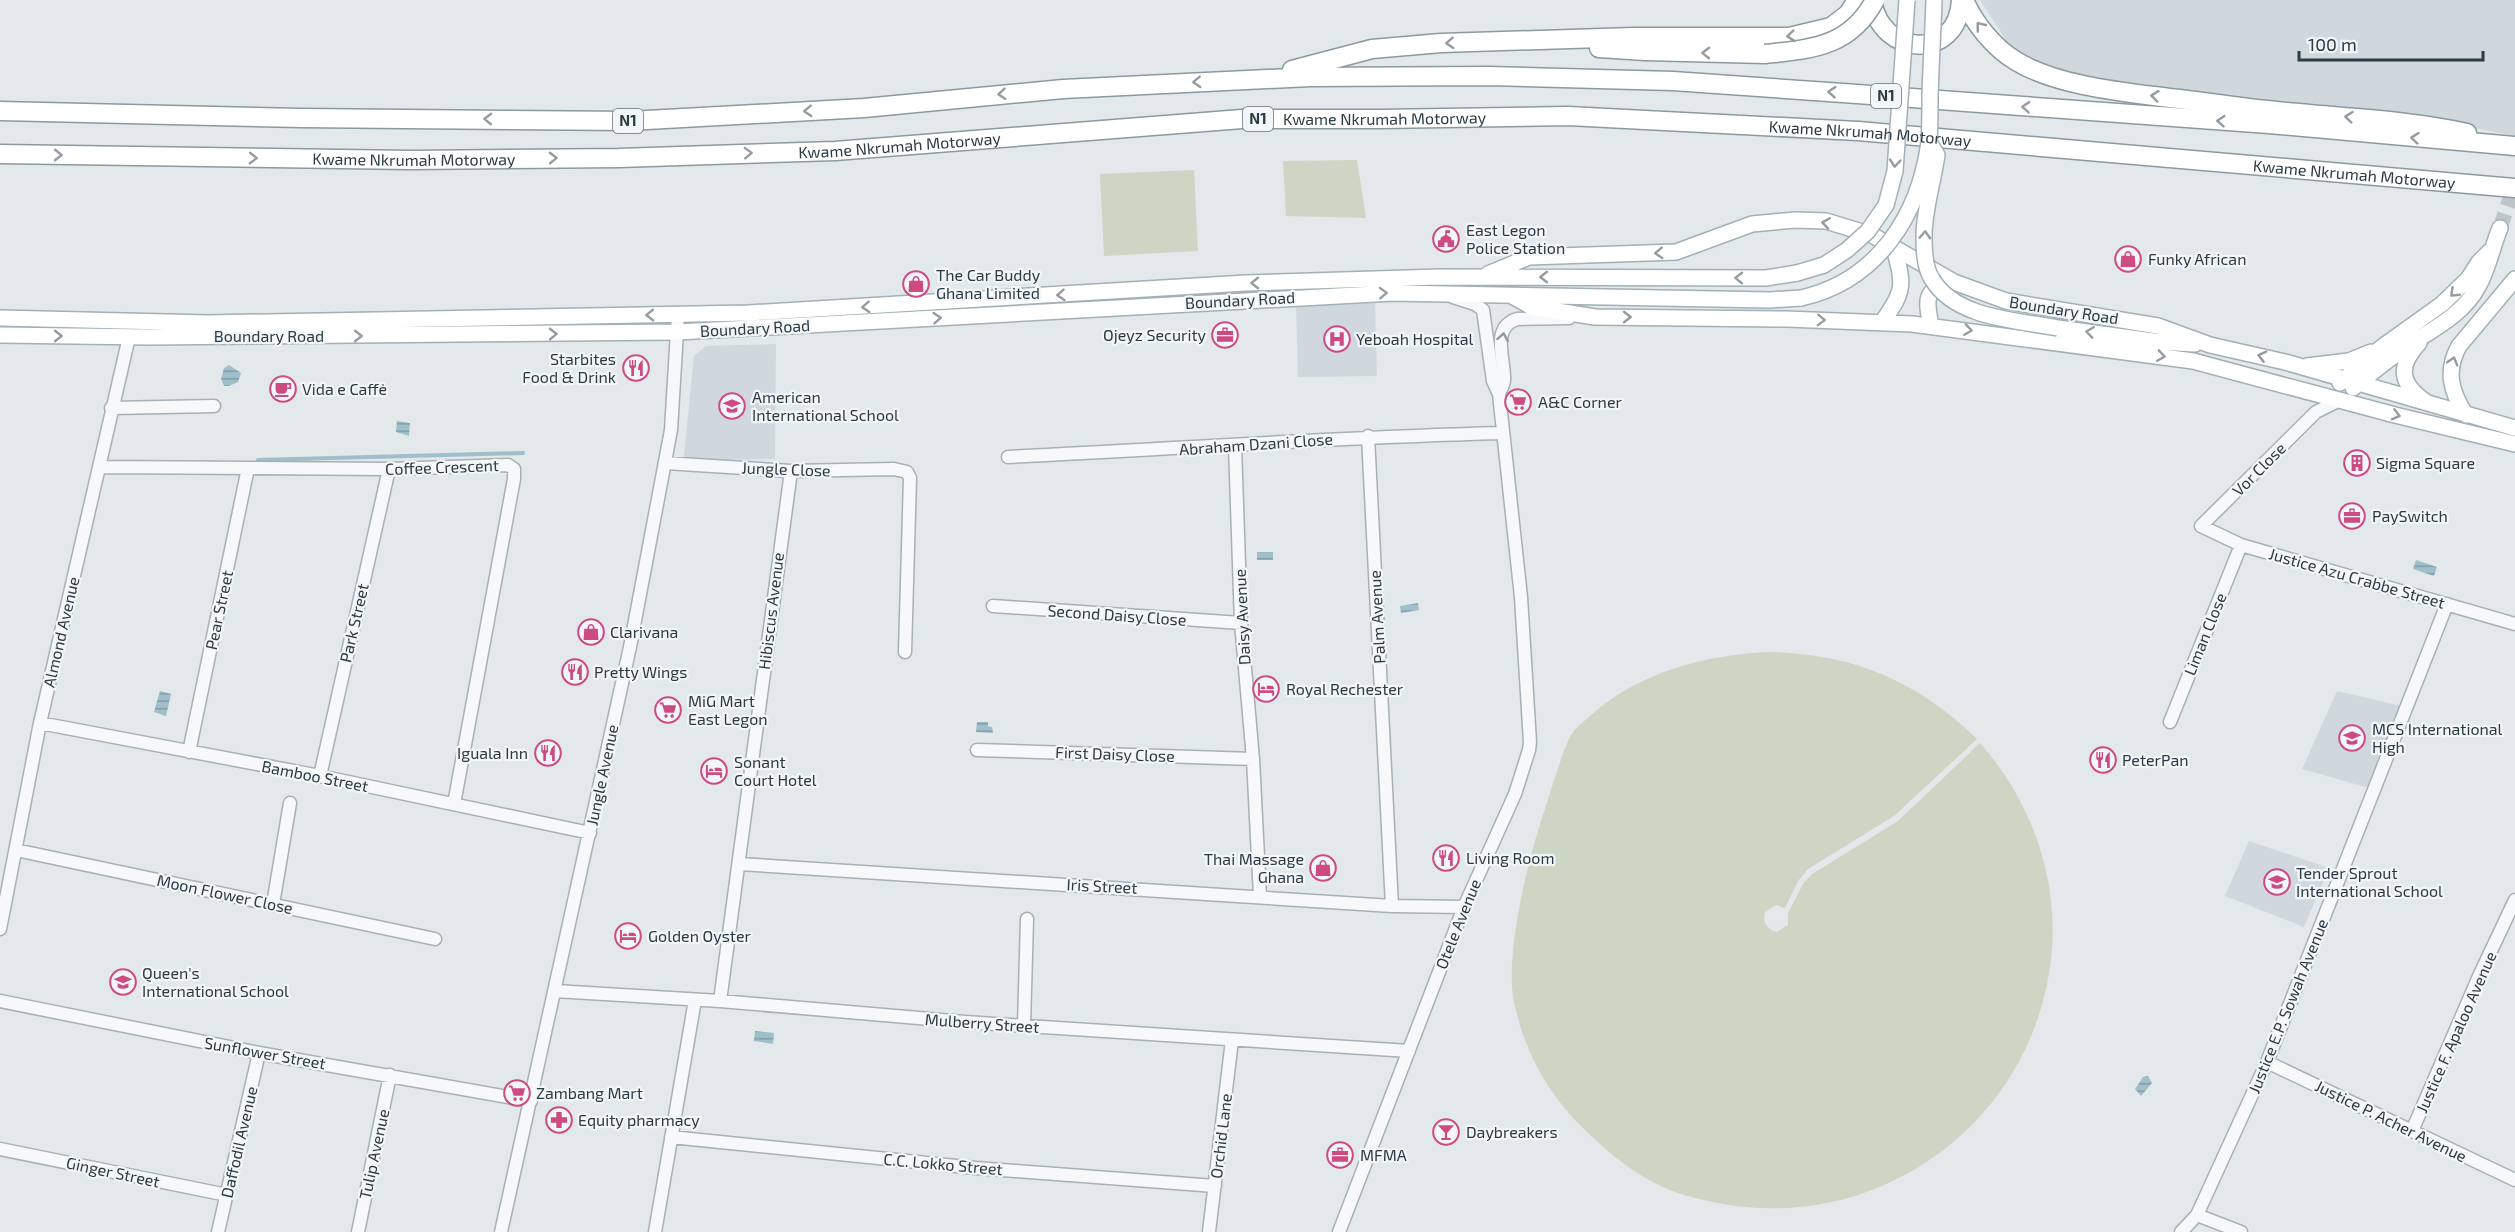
<svg xmlns="http://www.w3.org/2000/svg" width="2515" height="1232" font-family="'Exo 2',sans-serif">
  <style>
    .built { fill: #d1d8dd }
    .green { fill: #cdd5c4 }
    .water { fill: url(#water-rules) }
    .lines { fill: none; stroke-linecap: round; stroke-linejoin: round }
    .stream { stroke: #9fbfca; stroke-width: 4 }
    .major-tunnel { stroke: #bec5c9; stroke-width: 15; stroke-dasharray: 15 8; stroke-linecap: butt }
    .minor-casing { stroke: #a8b0b5; stroke-width: 15 }
    .major-casing { stroke: #a2b0b7; stroke-width: 18 }
    .highway-casing { stroke: #8a9aa1; stroke-width: 21 }
    .minor { stroke: #f6f8f9; stroke-width: 12 }
    .major { stroke: #fff; stroke-width: 15 }
    .highway { stroke: #fff; stroke-width: 18 }
    .major-bridge-casing { stroke: #a2b0b7; stroke-width: 18; stroke-linecap: butt }
    .highway-bridge-casing { stroke: #8a9aa1; stroke-width: 21; stroke-linecap: butt }
    .major-bridge { stroke: #fff; stroke-width: 15 }
    .highway-bridge { stroke: #fff; stroke-width: 18 }
    .oneway { stroke: #959ca1 }
    .oneway2 { stroke: #90999e }
    .labels { text-anchor: middle; stroke-width: 4.5; stroke-linejoin: round; paint-order: stroke }
    .shield { fill: #f3f6f8; stroke: #677279; stroke-width: 1.5 }
    .shield-label { font-size: 15px; font-weight: bold; fill: #2b3a43 }
    .street-label { font-size: 16px; fill: #2b3a43; stroke: #f3f6f8 }
    .poi-label { font-size: 16px; fill: #2b3a43; stroke: #f3f6f8; text-anchor: start }
  </style>
  <defs>
    <pattern id="water-rules" width="6" height="5" patternUnits="userSpaceOnUse" patternTransform="scale(1.5)"><rect width="6" height="5" fill="#9fbfca"/><path d="M0 2.5h6" fill="none" stroke="#829ca6"/></pattern>
  </defs>
  <rect width="100%" height="100%" fill="#e3e8eb"/>
  <!-- built -->
  <path class="built" d="M1980,0H2515V136L2425,118L2122,88L2047,73L2011,48Z
    M1375,301L1377,376L1298,377L1296,303Z
    M776,344L775,459L688,460L684,456L694,356L706,346Z
    M2337,691L2401,706L2369,788L2302,769Z
    M2249,841L2329,868L2304,927L2225,896Z"/>
  <!-- green -->
  <path class="green" d="M1357,160L1366,218L1286,216L1283,161Z
    M1194,170L1198,251L1104,256L1100,174Z
    M1771,652C1853,654 1918,681 1977,739L1894,816L1808,869L1798,881L1785,908L1776,905L1765,912C1762,922 1767,930 1777,932L1788,925V913L1803,884L1812,874L1898,821L1980,743C2032,802 2060,880 2051,959C2033,1120 1883,1232 1723,1204C1703,1200 1683,1196 1665,1188C1634,1174 1610,1154 1586,1131C1548,1095 1525,1053 1514,1002C1504,955 1529,855 1545,809C1551,791 1564,745 1573,732C1577,726 1585,721 1590,716C1638,672 1708,654 1771,652Z"/>
  <!-- water -->
  <path class="water" d="M229,365L241,373L238,382L229,386H224L221,379L224,368Z
    M397,421L410,423L409,436L396,432Z
    M1257,552H1273V560H1257Z
    M2416,560L2437,567L2434,576L2413,569Z
    M1418,603L1419,610L1401,613L1400,606Z
    M160,691L171,694L166,716L154,712Z
    M977,722H988V726L992,727L993,733L976,732Z
    M755,1031L774,1033L773,1044L754,1041Z
    M2148,1076L2152,1083L2141,1096L2135,1089L2143,1077Z"/>
  <g class="lines">
    <!-- stream -->
    <path class="stream" d="M258,460L523,453"/>
    <!-- major-tunnel -->
    <path class="major-tunnel" d="M2500,228L2515,184"/>
    <!-- minor casing -->
    <g class="minor-casing">
      <path id="minor" d="M1499,394C1501,389 1504,385 1504,380C1505,359 1490,328 1517,319L1569,318
        M2340,400L2316,412L2201,526L2241,545L2515,624
        M111,408L214,406
        M1368,436L1392,906
        M1235,446L1241,623L1253,759L1260,896
        M1008,457C1173,449 1338,437 1503,433
        M665,463L791,471L894,469L907,472L910,478L905,652
        M99,467L389,469L508,465L514,469V479L454,804
        M993,606L1241,623
        M2170,722L2241,545
        M40,723L320,776L590,833
        M977,750L1253,759
        M189,752L248,468
        M320,776L389,469
        M16,850L435,939
        M739,864L1392,906L1464,907
        M273,904L290,803
        M0,929L40,723L129,337
        M555,991L720,1001L965,1022L1409,1051
        M0,1001L259,1053L531,1101
        M720,1001L791,471
        M1024,1026L1027,919
        M2267,1062L2515,1180
        M2412,1131L2480,974L2515,900
        M671,1137L976,1168L1215,1186
        M0,1149L227,1195
        M2197,1215L2241,1232
        M218,1232L259,1053
        M358,1232L390,1075
        M501,1232L630,647L671,430L678,315
        M655,1232L695,1000
        M1209,1232L1232,1040
        M1339,1232L1464,907L1515,794L1529,750L1530,742L1521,597L1499,394L1493,381L1483,310L1475,304L1453,297
        M2181,1232L2197,1215L2267,1062L2447,604"/>
    </g>
    <!-- major casing -->
    <g class="major-casing">
      <path id="major" d="M1488,274L1529,257L1676,252L1752,224L1795,220L1826,221L1872,235L1954,282L2006,301L2158,326L2210,345L2285,362L2515,428
        M1512,296L1532,307L1595,317L1787,319L1912,324L2193,361L2395,415L2515,444
        M0,318L208,323L748,313L1246,283L1439,277L1766,278L1797,273
        M1882,322C1905,291 1904,285 1894,248
        M1931,326C1927,303 1922,291 1948,283
        M2058,328L2160,342L2195,344
        M0,335L148,337L678,332L1393,293L1770,300L1801,298
        M2419,343C2397,367 2400,384 2426,402
        M2307,366L2349,361L2371,352
        M2340,383L2382,347L2442,304L2468,279L2479,262L2490,251
        M2353,388C2371,373 2390,358 2409,345C2435,328 2464,314 2479,285C2489,267 2492,247 2500,228
        M2466,415C2451,392 2445,371 2459,346L2515,279"/>
    </g>
    <!-- highway casing -->
    <g class="highway-casing">
      <g id="highway">
        <path d="M1872,0C1880,57 1958,62 1961,0"/>
        <path d="M1964,0C1974,23 1994,48 2016,61C2057,86 2123,92 2170,98C2209,102 2248,109 2287,112C2347,118 2408,120 2467,133"/>
        <path d="M1599,48L1645,51L1765,54"/>
        <path d="M1292,70L1372,49L1441,43L1633,37H1789L1831,27L1848,14L1857,0"/>
        <path d="M0,111L301,118L629,121L864,108L1063,89L1310,77L1489,76L1673,81L1857,94L2269,124L2515,146"/>
        <path id="s1" d="M0,154L411,160L619,158L835,151L1242,119H1380L1568,116L1858,131L2515,188"/>
      </g>
    </g>
    <!-- minor -->
    <use href="#minor" class="minor"/>
    <!-- major -->
    <use href="#major" class="major"/>
    <!-- highway -->
    <use href="#highway" class="highway"/>
    <!-- major-bridge casing -->
    <g class="major-bridge-casing">
      <path id="major-bridge" d="M1929,142L1937,155C1933,181 1925,208 1924,233C1924,247 1924,267 1932,279C1956,319 2017,320 2058,328
        M1797,273L1824,265L1847,250L1868,231L1886,205L1895,171L1907,0
        M1801,298C1877,281 1919,216 1929,142C1930,127 1930,111 1930,96C1931,64 1933,32 1934,0"/>
    </g>
    <!-- highway-bridge casing -->
    <g class="highway-bridge-casing">
      <path id="highway-bridge" d="M1765,54C1812,49 1850,47 1875,0"/>
    </g>
    <!-- major-bridge -->
    <use href="#major-bridge" class="major-bridge"/>
    <!-- highway-bridge -->
    <use href="#highway-bridge" class="highway-bridge"/>
  </g>
  <!-- one-way arrows -->
  <defs><path id="oneway-chevron" d="M-2-3.5L2.5 0L-2 3.5" fill="none" stroke-width="1.6" stroke-linecap="round" stroke-linejoin="round" transform="scale(1.5)"/></defs>
  <g class="oneway">
    <use href="#oneway-chevron" transform="translate(1980 26) rotate(-129)"/>
    <use href="#oneway-chevron" transform="translate(1791 36) rotate(174)"/>
    <use href="#oneway-chevron" transform="translate(1450 43) rotate(177)"/>
    <use href="#oneway-chevron" transform="translate(1706 53) rotate(-179)"/>
    <use href="#oneway-chevron" transform="translate(1197 82) rotate(177)"/>
    <use href="#oneway-chevron" transform="translate(1832 92) rotate(-176)"/>
    <use href="#oneway-chevron" transform="translate(1002 94) rotate(175)"/>
    <use href="#oneway-chevron" transform="translate(2155 96) rotate(-174)"/>
    <use href="#oneway-chevron" transform="translate(2026 107) rotate(-176)"/>
    <use href="#oneway-chevron" transform="translate(808 111) rotate(177)"/>
    <use href="#oneway-chevron" transform="translate(2349 117) rotate(-174)"/>
    <use href="#oneway-chevron" transform="translate(488 119) rotate(-179)"/>
    <use href="#oneway-chevron" transform="translate(2221 121) rotate(-176)"/>
    <use href="#oneway-chevron" transform="translate(2415 138) rotate(-174)"/>
    <use href="#oneway-chevron" transform="translate(748 153) rotate(-2)"/>
    <use href="#oneway-chevron" transform="translate(58 155) rotate(1)"/>
    <use href="#oneway-chevron" transform="translate(253 158) rotate(1)"/>
    <use href="#oneway-chevron" transform="translate(553 158) rotate(-1)"/>
    <use href="#oneway-chevron" transform="translate(1895 163) rotate(95)"/>
    <use href="#oneway-chevron" transform="translate(1826 223) rotate(-171)"/>
    <use href="#oneway-chevron" transform="translate(1925 235) rotate(-88)"/>
    <use href="#oneway-chevron" transform="translate(1659 253) rotate(177)"/>
    <use href="#oneway-chevron" transform="translate(1544 277) rotate(180)"/>
    <use href="#oneway-chevron" transform="translate(1739 278) rotate(-179)"/>
    <use href="#oneway-chevron" transform="translate(1255 283) rotate(179)"/>
    <use href="#oneway-chevron" transform="translate(1383 293) rotate(-2)"/>
    <use href="#oneway-chevron" transform="translate(2454 293) rotate(136)"/>
    <use href="#oneway-chevron" transform="translate(1061 295) rotate(176)"/>
    <use href="#oneway-chevron" transform="translate(866 307) rotate(177)"/>
    <use href="#oneway-chevron" transform="translate(650 315) rotate(179)"/>
    <use href="#oneway-chevron" transform="translate(1627 317)"/>
    <use href="#oneway-chevron" transform="translate(937 318) rotate(-4)"/>
    <use href="#oneway-chevron" transform="translate(1821 320) rotate(2)"/>
    <use href="#oneway-chevron" transform="translate(1968 330) rotate(8)"/>
    <use href="#oneway-chevron" transform="translate(2090 332) rotate(-172)"/>
    <use href="#oneway-chevron" transform="translate(553 334) rotate(-1)"/>
    <use href="#oneway-chevron" transform="translate(58 336)"/>
    <use href="#oneway-chevron" transform="translate(358 336)"/>
    <use href="#oneway-chevron" transform="translate(2161 356) rotate(8)"/>
    <use href="#oneway-chevron" transform="translate(2262 356) rotate(-166)"/>
    <use href="#oneway-chevron" transform="translate(2453 361) rotate(-73)"/>
    <use href="#oneway-chevron" transform="translate(2396 415) rotate(14)"/>
  </g>
  <use class="oneway2" href="#oneway-chevron" transform="translate(1503 337) rotate(-80)"/>
  <!-- icons -->
  <defs>
    <g id="civic-ring" transform="scale(1.35)"><circle r="9.5" fill="#f3f6f8" stroke="#cd4b81" stroke-width="1.5"/><path d="M-.6-6.5H3V-4.5H.6V-3L4-1V1h2V6H-6V1h2V-1L-.6-3ZM-1.2 2.5V6h2.4V2.5Z" fill="#cd4b81"/></g>
    <g id="shop-ring" transform="scale(1.35)"><circle r="9.5" fill="#f3f6f8" stroke="#cd4b81" stroke-width="1.5"/><path d="M-5-2.5h2.3a2.7 3.5 0 0 1 5.4 0H5L5.5 6h-11ZM-1.5-2.5h3a1.5 2.3 0 0 0-3 0Z" fill="#cd4b81"/></g>
    <g id="office-ring" transform="scale(1.35)"><circle r="9.5" fill="#f3f6f8" stroke="#cd4b81" stroke-width="1.5"/><path d="M-6-3h4V-5.5h4V-3h4V5H-6ZM-1-4.5V-3h2v-1.5ZM-6 0V1H6V0Z" fill="#cd4b81"/></g>
    <g id="hospital-ring" transform="scale(1.35)"><circle r="9.5" fill="#f3f6f8" stroke="#cd4b81" stroke-width="1.5"/><path d="M-5-5h3v3.5h4V-5h3V5h-3V1.5h-4V5h-3Z" fill="#cd4b81"/></g>
    <g id="restaurant-ring" transform="scale(1.35)"><circle r="9.5" fill="#f3f6f8" stroke="#cd4b81" stroke-width="1.5"/><path d="M-5-6h1v4h1v-4h1v4h1v-4h1v5L-1.5 .5V6h-2V.5L-5-1ZM5-6V6H3V1.5H1.5Q1.5-4 5-6Z" fill="#cd4b81"/></g>
    <g id="cafe-ring" transform="scale(1.35)"><circle r="9.5" fill="#f3f6f8" stroke="#cd4b81" stroke-width="1.5"/><path d="M-5.5-4.5H6V0H3Q3 3.5 0 3.5H-2.5Q-5.5 3.5-5.5 0ZM3-3.2v2h1.7v-2ZM-6 4.5H4V6H-6Z" fill="#cd4b81"/></g>
    <g id="supermarket-ring" transform="scale(1.35)"><circle r="9.5" fill="#f3f6f8" stroke="#cd4b81" stroke-width="1.5"/><path d="M-6-5.5h2.5l.6 2H6L4.5 2H-2.5L-4.4-4H-6ZM-1.5 3.2a1.3 1.3 0 1 0 .1 0ZM3 3.2a1.3 1.3 0 1 0 .1 0Z" fill="#cd4b81"/></g>
    <g id="school-ring" transform="scale(1.35)"><circle r="9.5" fill="#f3f6f8" stroke="#cd4b81" stroke-width="1.5"/><path d="M0-5L7-2L0 1L-7-2ZM-4 1L0 2.5L4 1V4Q0 6-4 4Z" fill="#cd4b81"/></g>
    <g id="building-ring" transform="scale(1.35)"><circle r="9.5" fill="#f3f6f8" stroke="#cd4b81" stroke-width="1.5"/><path d="M-4-6H4V6H1V3H-1V6H-4ZM-2.5-4.3h1.7v1.8h-1.7ZM.8-4.3h1.7v1.8H.8ZM-2.5-1h1.7V.8h-1.7ZM.8-1h1.7V.8H.8Z" fill="#cd4b81"/></g>
    <g id="hotel-ring" transform="scale(1.35)"><circle r="9.5" fill="#f3f6f8" stroke="#cd4b81" stroke-width="1.5"/><path d="M-6-4.5h1.5V1H6V5H4.5V3h-9V5H-6ZM-4 0a1.8 1.8 0 1 1 3.6 0ZM.5 0V-2.5h3Q6-2.5 6 0Z" fill="#cd4b81"/></g>
    <g id="pharmacy-ring" transform="scale(1.35)"><circle r="9.5" fill="#f3f6f8" stroke="#cd4b81" stroke-width="1.5"/><path d="M-2-6h4v4h4v4h-4v4h-4v-4h-4v-4h4Z" fill="#cd4b81"/></g>
    <g id="bar-ring" transform="scale(1.35)"><circle r="9.5" fill="#f3f6f8" stroke="#cd4b81" stroke-width="1.5"/><path d="M-6-5H6L.8 .8V4.5H3.5V6h-7V4.5H-.8V.8Z" fill="#cd4b81"/></g>
  </defs>
  <g fill-rule="evenodd">
    <use href="#civic-ring" x="1446" y="239"/>
    <use href="#shop-ring" x="2128" y="259"/>
    <use href="#shop-ring" x="916" y="284"/>
    <use href="#office-ring" x="1225" y="335"/>
    <use href="#hospital-ring" x="1337" y="339"/>
    <use href="#restaurant-ring" x="636" y="368"/>
    <use href="#cafe-ring" x="283" y="389"/>
    <use href="#supermarket-ring" x="1518" y="402"/>
    <use href="#school-ring" x="732" y="406"/>
    <use href="#building-ring" x="2357" y="463"/>
    <use href="#office-ring" x="2352" y="516"/>
    <use href="#shop-ring" x="591" y="632"/>
    <use href="#restaurant-ring" x="575" y="672"/>
    <use href="#hotel-ring" x="1266" y="689"/>
    <use href="#supermarket-ring" x="668" y="710"/>
    <use href="#school-ring" x="2352" y="738"/>
    <use href="#restaurant-ring" x="548" y="753"/>
    <use href="#restaurant-ring" x="2103" y="760"/>
    <use href="#hotel-ring" x="714" y="771"/>
    <use href="#restaurant-ring" x="1446" y="858"/>
    <use href="#shop-ring" x="1323" y="868"/>
    <use href="#school-ring" x="2277" y="882"/>
    <use href="#hotel-ring" x="628" y="936"/>
    <use href="#school-ring" x="123" y="982"/>
    <use href="#supermarket-ring" x="517" y="1093"/>
    <use href="#pharmacy-ring" x="559" y="1120"/>
    <use href="#bar-ring" x="1446" y="1132"/>
    <use href="#office-ring" x="1340" y="1155"/>
  </g>
  <g class="labels">
    <!-- shield labels -->
    <g class="shield">
      <rect x="1871" y="84" width="30" height="24" rx="4.5"/>
      <rect x="1243" y="107" width="30" height="24" rx="4.5"/>
      <rect x="613" y="109" width="30" height="24" rx="4.5"/>
    </g>
    <g class="shield-label">
      <text x="1886" y="101">N1</text>
      <text x="1258" y="124">N1</text>
      <text x="628" y="126">N1</text>
    </g>
    <!-- street labels -->
    <g class="street-label">
      <text dy="6" stroke="none"><textPath href="#s1" startOffset="1386">Kwame Nkrumah Motorway</textPath></text>
      <text dy="6" stroke="none"><textPath href="#s1" startOffset="1872">Kwame Nkrumah Motorway</textPath></text>
      <text dy="6" stroke="none"><textPath href="#s1" startOffset="900">Kwame Nkrumah Motorway</textPath></text>
      <text dy="6" stroke="none"><textPath href="#s1" startOffset="414">Kwame Nkrumah Motorway</textPath></text>
      <text dy="6" stroke="none"><textPath href="#s1" startOffset="2358">Kwame Nkrumah Motorway</textPath></text>
      <text transform="translate(1240 300) rotate(-3)" y="6">Boundary Road</text>
      <text transform="translate(2064 310) rotate(9)" y="6">Boundary Road</text>
      <text transform="translate(755 328) rotate(-3)" y="6">Boundary Road</text>
      <text x="269" y="342">Boundary Road</text>
      <text transform="translate(1256 444) rotate(-4)" y="6">Abraham Dzani Close</text>
      <text transform="translate(442 467) rotate(-2)" y="6">Coffee Crescent</text>
      <text transform="translate(786 469) rotate(2)" y="6">Jungle Close</text>
      <text transform="translate(2259 469) rotate(-45)" y="6">Vor Close</text>
      <text transform="translate(2357 578) rotate(16)" y="6">Justice Azu Crabbe Street</text>
      <text transform="translate(219 610) rotate(-78)" y="6">Pear Street</text>
      <text transform="translate(771 611) rotate(-83)" y="6">Hibiscus Avenue</text>
      <text transform="translate(1117 615) rotate(4)" y="6">Second Daisy Close</text>
      <text transform="translate(1242 617) rotate(-93)" y="6">Daisy Avenue</text>
      <text transform="translate(1377 617) rotate(-93)" y="6">Palm Avenue</text>
      <text transform="translate(354 623) rotate(-77)" y="6">Park Street</text>
      <text transform="translate(61 632) rotate(-77)" y="6">Almond Avenue</text>
      <text transform="translate(2205 634) rotate(-68)" y="6">Liman Close</text>
      <text transform="translate(1115 754) rotate(2)" y="6">First Daisy Close</text>
      <text transform="translate(602 775) rotate(-78)" y="6">Jungle Avenue</text>
      <text transform="translate(315 776) rotate(11)" y="6">Bamboo Street</text>
      <text transform="translate(1102 886) rotate(3)" y="6">Iris Street</text>
      <text transform="translate(225 894) rotate(12)" y="6">Moon Flower Close</text>
      <text transform="translate(1458 924) rotate(-68)" y="6">Otele Avenue</text>
      <text transform="translate(2288 1006) rotate(-68)" y="6">Justice E.P. Sowah Avenue</text>
      <text transform="translate(982 1023) rotate(4)" y="6">Mulberry Street</text>
      <text transform="translate(2456 1032) rotate(-66)" y="6">Justice F. Apaloo Avenue</text>
      <text transform="translate(265 1053) rotate(10)" y="6">Sunflower Street</text>
      <text transform="translate(2391 1121) rotate(26)" y="6">Justice P. Acher Avenue</text>
      <text transform="translate(1221 1136) rotate(-83)" y="6">Orchid Lane</text>
      <text transform="translate(239 1142) rotate(-77)" y="6">Daffodil Avenue</text>
      <text transform="translate(374 1154) rotate(-78)" y="6">Tulip Avenue</text>
      <text transform="translate(943 1164) rotate(5)" y="6">C.C. Lokko Street</text>
      <text transform="translate(113 1172) rotate(12)" y="6">Ginger Street</text>
    </g>
    <!-- poi labels -->
    <g class="poi-label">
      <text x="1466" y="236">East Legon<tspan x="1466" dy="18">Police Station</tspan></text>
      <text x="2148" y="265">Funky African</text>
      <text x="936" y="281">The Car Buddy<tspan x="936" dy="18">Ghana Limited</tspan></text>
      <text x="1206" y="341" text-anchor="end">Ojeyz Security</text>
      <text x="1356" y="345">Yeboah Hospital</text>
      <text x="616" y="365" text-anchor="end">Starbites<tspan x="616" dy="18">Food &amp; Drink</tspan></text>
      <text x="302" y="395">Vida e Caffė</text>
      <text x="752" y="403">American<tspan x="752" dy="18">International School</tspan></text>
      <text x="1538" y="408">A&amp;C Corner</text>
      <text x="2376" y="469">Sigma Square</text>
      <text x="2372" y="522">PaySwitch</text>
      <text x="610" y="638">Clarivana</text>
      <text x="594" y="678">Pretty Wings</text>
      <text x="1286" y="695">Royal Rechester</text>
      <text x="688" y="707">MiG Mart<tspan x="688" dy="18">East Legon</tspan></text>
      <text x="2372" y="735">MCS International<tspan x="2372" dy="18">High</tspan></text>
      <text x="528" y="759" text-anchor="end">Iguala Inn</text>
      <text x="2122" y="766">PeterPan</text>
      <text x="734" y="768">Sonant<tspan x="734" dy="18">Court Hotel</tspan></text>
      <text x="1466" y="864">Living Room</text>
      <text x="1304" y="865" text-anchor="end">Thai Massage<tspan x="1304" dy="18">Ghana</tspan></text>
      <text x="2296" y="879">Tender Sprout<tspan x="2296" dy="18">International School</tspan></text>
      <text x="648" y="942">Golden Oyster</text>
      <text x="142" y="979">Queen's<tspan x="142" dy="18">International School</tspan></text>
      <text x="536" y="1099">Zambang Mart</text>
      <text x="578" y="1126">Equity pharmacy</text>
      <text x="1466" y="1138">Daybreakers</text>
      <text x="1360" y="1161">MFMA</text>
    </g>
  </g>
  <!-- scale -->
  <path d="M2299 51v9h184v-9" fill="none" stroke="#2b3a43" stroke-width="3"/>
  <text x="2308" y="51" font-size="18" fill="#2b3a43" stroke="#f3f6f8" stroke-width="4.5" paint-order="stroke">100 m</text>
</svg>
